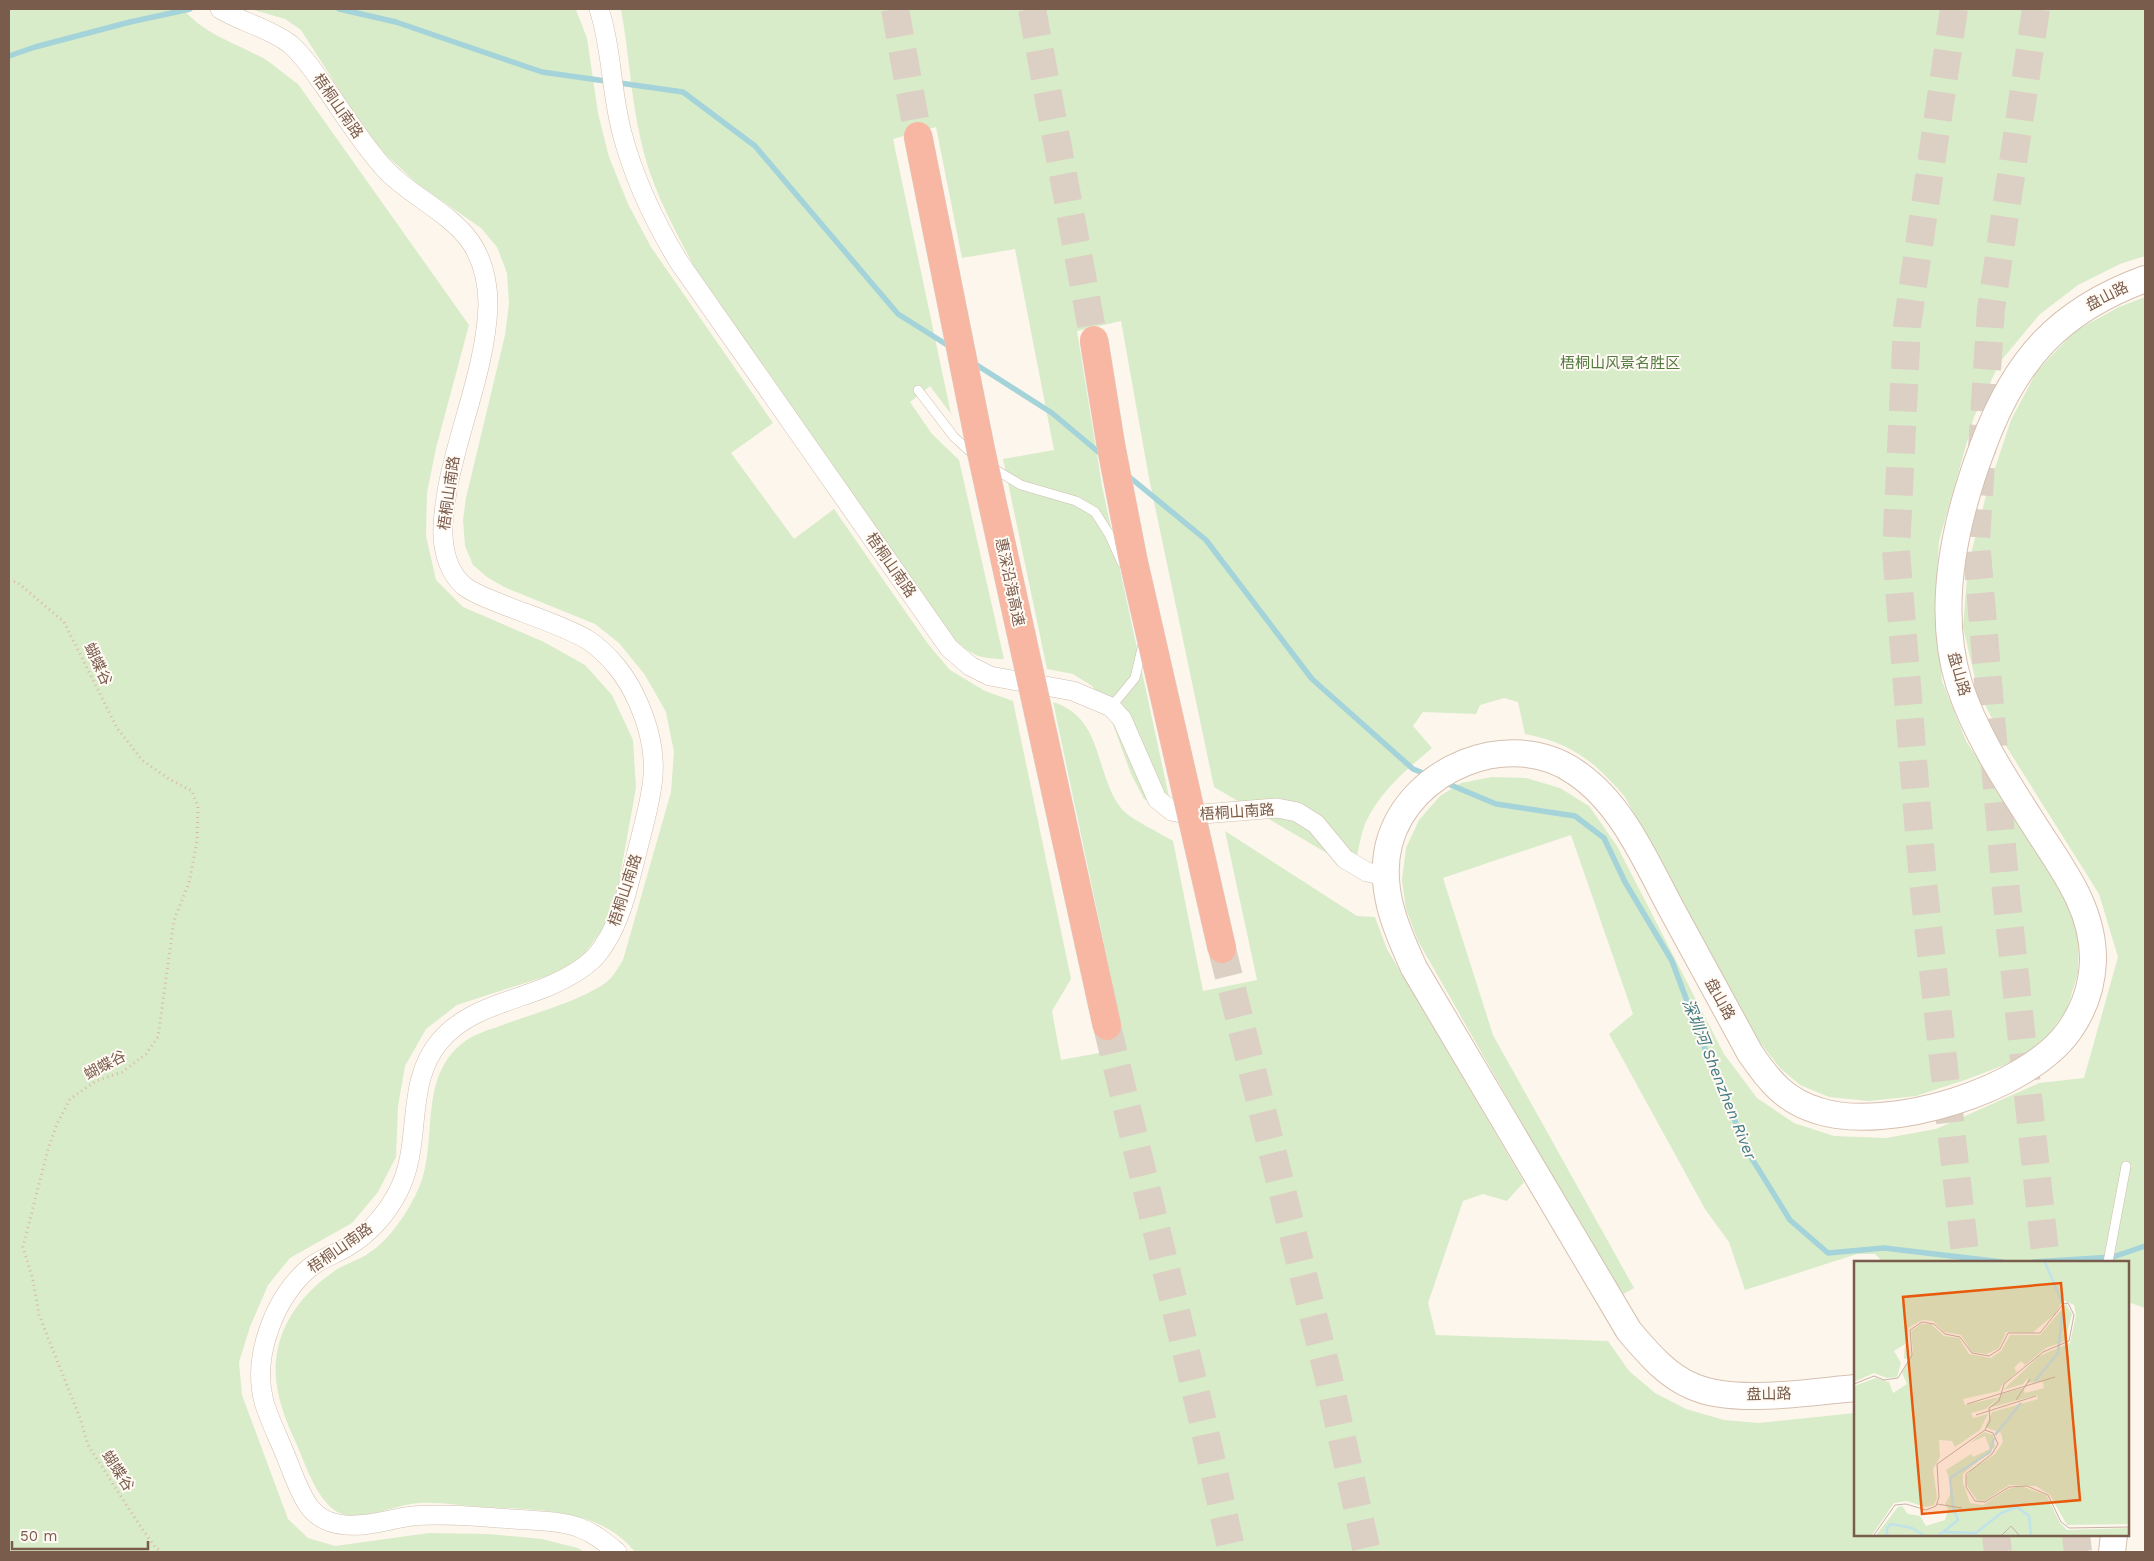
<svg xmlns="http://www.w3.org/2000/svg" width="2154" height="1561" font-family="'Work Sans','Noto Sans SC',sans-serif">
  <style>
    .green { fill: #d8ecc9 }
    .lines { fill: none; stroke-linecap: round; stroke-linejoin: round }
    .stream { stroke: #a5d3da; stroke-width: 5.5 }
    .primary-tunnel { stroke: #dcd0c4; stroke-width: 28; stroke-dasharray: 28 14; stroke-linecap: butt }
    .highway-tunnel { stroke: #dcd0c4; stroke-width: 28; stroke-dasharray: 28 14; stroke-linecap: butt }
    .lane-casing { stroke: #d1beb0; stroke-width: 10 }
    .street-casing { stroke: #d1beb0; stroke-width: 20 }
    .secondary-casing { stroke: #d6c0b0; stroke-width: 28 }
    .path { stroke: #d9b8a5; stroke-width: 3; stroke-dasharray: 1 4; stroke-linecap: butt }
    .lane { stroke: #fff; stroke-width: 9 }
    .street { stroke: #fff; stroke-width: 19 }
    .secondary { stroke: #fff; stroke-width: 26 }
    .highway-bridge-casing { stroke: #dad1cd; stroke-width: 29; stroke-linecap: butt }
    .highway-bridge { stroke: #f7b7a3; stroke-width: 28 }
    .labels { text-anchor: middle; stroke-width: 4; stroke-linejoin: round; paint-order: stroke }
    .street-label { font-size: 15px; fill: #7a5c4d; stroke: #fffaf3 }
    .park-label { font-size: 15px; fill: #537a41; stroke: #fffaf3 }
    .water-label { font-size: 16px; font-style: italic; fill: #437c86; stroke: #fffaf3 }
    .inset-river { fill: none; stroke: #bfe3e8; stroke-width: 2.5 }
    .inset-road { fill: none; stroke: #c5b3a7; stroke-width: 1 }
    .view { fill: #e8590c; fill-opacity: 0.15; stroke: #e8590c; stroke-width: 2.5 }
    .inset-edge { fill: none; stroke: #7a5c4d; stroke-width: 2.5 }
  </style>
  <rect width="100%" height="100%" fill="#fdf6ec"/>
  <!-- green -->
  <path class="green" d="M9,9H183C204,34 235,43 263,58C275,65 286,76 298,84L469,325L436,448L427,493L426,536L436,580L463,607L544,642L585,665L612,695L633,740L636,788L618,887L603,928L583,956L556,973L457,1005L426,1029L405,1066L398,1106L396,1157L378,1192L352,1223L290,1258L268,1285L250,1327L239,1362L242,1395L288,1519L308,1538L335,1546L429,1533L488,1534L542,1539L578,1548L584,1552H9Z
    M251,9H575L576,10L587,38L598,113L609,157L628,204L651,247L773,423L731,453L794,539L834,509L928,644L950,670L985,691L1013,701L1071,979L1052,1011L1061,1060L1126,1048L1053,702C1104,718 1094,773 1121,808C1128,818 1162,834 1173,841L1203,991L1257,980L1225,831L1357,916L1375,917L1387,949L1524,1182L1507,1201L1483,1194L1463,1201L1428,1303L1436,1335L1608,1341L1629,1371L1655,1393L1686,1409L1724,1420L1758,1423L1855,1413V1535H2090L2086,1552H635C599,1507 536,1510 483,1507C463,1506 441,1502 420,1503C396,1504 364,1521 342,1514C319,1506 306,1466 297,1445C283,1415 270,1382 278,1348C285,1315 309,1288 336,1270C347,1263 359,1260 369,1253C388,1241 405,1216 415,1196C441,1149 416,1086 458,1047C469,1036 485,1031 500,1026C528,1015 592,998 611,978C615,973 619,966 623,960L671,792L674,752L666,712L645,675L619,643L595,624L506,588L487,577L473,565L465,546L463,520L466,498L505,335L509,304L507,273L497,247L481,228L419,185L387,156L365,130L301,30L285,19Z
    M621,9H2145V256L2120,264L2078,285L2039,315L2000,362L1974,417L1939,541L1935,610L1942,681L1966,741L2065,894L2079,932L2078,973L2067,1009L2045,1040L2012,1062L1968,1079L1916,1096L1869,1101L1829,1097L1800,1085L1780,1068L1759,1041L1625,797C1595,762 1572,743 1525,734L1518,702L1504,698L1480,705L1476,714L1423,712L1413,726L1432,748C1406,770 1379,792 1365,824C1360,837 1358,854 1354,869L1214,787L1149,478L1121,321L1077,331L1102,486L1172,811L1159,807L1144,799L1131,774L1106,705L1092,686L1073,674L1047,669L1003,459L1054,450L1015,249L962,258L936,127L893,139L951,414L930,386L910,402L932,434L959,460L1004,659C979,659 971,655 953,638L698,274C676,232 651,188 641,141C631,98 629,53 621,9Z
    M2145,297V1308L2128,1302V1262H1883L1875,1254H1857L1745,1290L1729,1242L1705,1209L1609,1034L1633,1014L1571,835L1443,878L1493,1035L1634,1288L1620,1296L1418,941L1406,909L1402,880L1406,848L1419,820L1440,796L1461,783L1492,777L1526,778L1560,788L1589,806L1617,846L1724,1054L1757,1098L1794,1123L1834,1136L1886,1138L1936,1129L2039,1083L2084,1078L2118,957L2099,894L2006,746L1978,691L1963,627L1968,565L1987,492L2011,420L2037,371L2075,331L2119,307Z"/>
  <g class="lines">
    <!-- stream -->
    <path class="stream" d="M339,9L396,22L542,72L683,92L755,146L898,314L952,348
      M9,56L35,47L130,22L190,9
      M972,362L1052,413L1102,455
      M1127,475L1206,540L1312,679L1413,769L1428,775
      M1446,783L1496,804L1575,816L1604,838L1625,882L1672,961L1711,1065L1749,1154L1790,1220L1828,1253L1884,1248L2002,1262
      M2034,1262L2113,1257L2145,1246"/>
    <!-- primary-tunnel -->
    <path class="primary-tunnel" d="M1954,9L1907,326L1896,551L1923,882L1966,1262
      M2036,9L1991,309L1976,541L2006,893L2046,1262
      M1996,1535L1998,1552
      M2076,1535L2078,1552"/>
    <!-- highway-tunnel -->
    <path class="highway-tunnel" d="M895,9L918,136
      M1032,9L1094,340
      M1222,949L1328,1375L1367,1552
      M1107,1026L1202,1418L1232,1552"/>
    <!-- lane casing -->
    <g class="lane-casing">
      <path id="lane" d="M918,390L954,437L974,455
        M991,467L1021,485L1076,501L1095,512L1109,534L1122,563
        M1111,707L1135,678L1143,644
        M2108,1262L2126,1166"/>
    </g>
    <!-- street casing -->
    <g class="street-casing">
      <path id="street" d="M220,9C241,22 269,28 290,44C304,56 314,72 325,87C344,114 362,144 385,169C410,196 448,211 470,241C483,260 488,283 488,305C486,368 458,429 447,491C445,506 442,521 443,536C444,554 450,574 464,586C473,593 484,597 494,601C522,613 563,625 588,640C609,654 627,677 637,700C648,724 655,749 653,776C651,802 643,827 637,852C628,887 620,928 596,956C584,969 565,979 549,986C511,1002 468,1008 440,1041C404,1083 423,1142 399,1190C387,1214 370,1233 347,1247C334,1255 319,1259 308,1269C274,1299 252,1357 264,1402C269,1419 278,1437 285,1454C292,1471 298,1490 308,1505C317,1518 330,1524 346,1525C368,1527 390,1519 412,1516C446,1513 480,1517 513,1519C535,1521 559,1520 580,1528C594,1533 606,1543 617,1552
        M599,9C612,49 611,92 622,133C634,179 654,221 679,262L949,648L970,666L990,676L1073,691L1111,707L1122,719L1157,799L1172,811L1190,815L1277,808L1297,812L1316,824L1345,859L1367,872L1386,876"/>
    </g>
    <!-- secondary casing -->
    <g class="secondary-casing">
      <path id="secondary" d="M1855,1388C1811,1392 1732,1405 1692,1386C1666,1375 1647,1352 1629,1331L1414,968C1396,929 1378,888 1389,844C1409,768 1510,727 1575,772C1622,803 1646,862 1672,910C1698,958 1724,1005 1750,1053C1769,1081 1785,1101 1819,1111C1888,1133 2027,1090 2069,1031C2084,1010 2092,987 2093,961C2094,913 2067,875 2042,837C2011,788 1977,739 1959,684C1935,606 1955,520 1983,446C2015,360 2058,311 2145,279
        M2112,1552L2114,1535"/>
    </g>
    <!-- path -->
    <path class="path" d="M9,581L17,582L64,622L117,728L142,760L169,779L192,791L198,807L197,841L189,883L174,920L158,1037L146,1054L122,1072L96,1081L70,1099L57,1124L48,1149L23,1247L33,1280L39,1315L80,1418L88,1445L138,1523L155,1547L162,1552"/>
    <!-- lane -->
    <use href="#lane" class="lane"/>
    <!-- street -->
    <use href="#street" class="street"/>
    <!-- secondary -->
    <use href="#secondary" class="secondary"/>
    <!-- highway-bridge casing -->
    <g class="highway-bridge-casing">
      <path id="highway-bridge" d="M918,136L981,451L1107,1026
        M1094,340L1111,446L1133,559L1222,949"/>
    </g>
    <!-- highway-bridge -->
    <use href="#highway-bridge" class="highway-bridge"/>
  </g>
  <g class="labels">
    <!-- street labels -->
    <g class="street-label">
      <text transform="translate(338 106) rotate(55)" y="5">梧桐山南路</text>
      <text transform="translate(2107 296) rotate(-27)" y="5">盘山路</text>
      <text transform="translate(449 493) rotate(-82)" y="5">梧桐山南路</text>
      <text transform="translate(891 565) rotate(55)" y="5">梧桐山南路</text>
      <text transform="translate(1010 582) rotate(78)" y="5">惠深沿海高速</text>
      <text transform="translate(98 664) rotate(65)" y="5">蝴蝶谷</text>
      <text transform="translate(1959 674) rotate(74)" y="5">盘山路</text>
      <text transform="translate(1237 812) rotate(-4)" y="5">梧桐山南路</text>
      <text transform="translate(625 890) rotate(-72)" y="5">梧桐山南路</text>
      <text transform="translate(1720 999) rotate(61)" y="5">盘山路</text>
      <text transform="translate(105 1065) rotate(-28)" y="5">蝴蝶谷</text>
      <text transform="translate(340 1248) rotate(-35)" y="5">梧桐山南路</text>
      <text transform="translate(1769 1394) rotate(-1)" y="5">盘山路</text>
      <text transform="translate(118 1471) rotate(57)" y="5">蝴蝶谷</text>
    </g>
    <!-- park labels -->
    <g class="park-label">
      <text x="1620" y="368">梧桐山风景名胜区</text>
    </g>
    <!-- water labels -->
    <g class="water-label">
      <text transform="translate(1720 1079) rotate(68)" y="6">深圳河 Shenzhen River</text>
    </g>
  </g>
  <!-- overview -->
  <g transform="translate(1854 1261)">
    <rect width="275" height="275" fill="#fdf6ec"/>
    <path d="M0,1H275V263L213,264L196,234L182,225L155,224L131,240L123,239L113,225L112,216L117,209L141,193L149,181L147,172L131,166L138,151L184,138L183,134L135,147L148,133L169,127L171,132L190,127L189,121L173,122L174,117L169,123L149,129L185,95L216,82L222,54L220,44L209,39L201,53L178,72L152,71L145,87L133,93L118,91L107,74L90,71L79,60L68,59L54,67V97L50,98L51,83L40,90L47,102L43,116L33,117L20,112L0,121ZM212,43L218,53L211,80L192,87L171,104L167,100L160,107L163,111L148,124L145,130L109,138L111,144L145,136L132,148L117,152L119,157L134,153L126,169L101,186L98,180L85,179L86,196L79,208L83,237L80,244L71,246L52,240L40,242L18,274H0V125L22,117L35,121L39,132L53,123L48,112L59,91L57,70L67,63H77L90,75L105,77L115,93L137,97L147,90L156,74H186ZM130,171L139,174L141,186L109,213V222L116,242L129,244L154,228L167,225L192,234L206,262L213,269L275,267V274H22L44,246L48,245L54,253L66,255L72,265L91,259L94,248L91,243L96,234L97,222L92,209L117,193L119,196L136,188L131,175L116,182Z" fill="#d8ecc9"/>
    <path class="inset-river" d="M191,1L208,42M181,120L204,92L209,45M141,174L167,142M90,271L122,272L147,252L163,246L175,255L177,274M33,274V267L37,263L58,267L69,274M85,274L104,259L99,246L96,217L136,191L140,177"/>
    <path class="inset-road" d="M0,123L20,115L30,119L44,117L58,94L56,69L68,61L80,63L91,73L106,76L118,92L135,95L146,88L154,72H186L209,43L214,42L220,54L215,80L189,91L150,123L145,140L135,147L136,160L131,169M162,139L176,118M113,143L201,116M122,154L182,135M83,243L108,247M20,274L41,244L52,243L72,249L82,245L85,236L83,203L131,169L139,172L144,183L138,193L112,213V226L121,240L131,241L155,226L173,225L194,234L207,261L215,267L275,266M148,274L157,265L165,274"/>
    <path class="view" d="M207,22L226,239L68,253L49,36Z"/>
    <rect width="275" height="275" class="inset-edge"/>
  </g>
  <!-- border -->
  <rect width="2154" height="1561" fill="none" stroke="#7a5c4d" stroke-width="20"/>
  <!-- scale -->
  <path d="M12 1541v8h136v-8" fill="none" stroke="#7a5c4d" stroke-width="2.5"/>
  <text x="20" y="1541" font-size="15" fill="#7a5c4d" stroke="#fffaf3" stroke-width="4" paint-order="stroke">50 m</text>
</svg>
